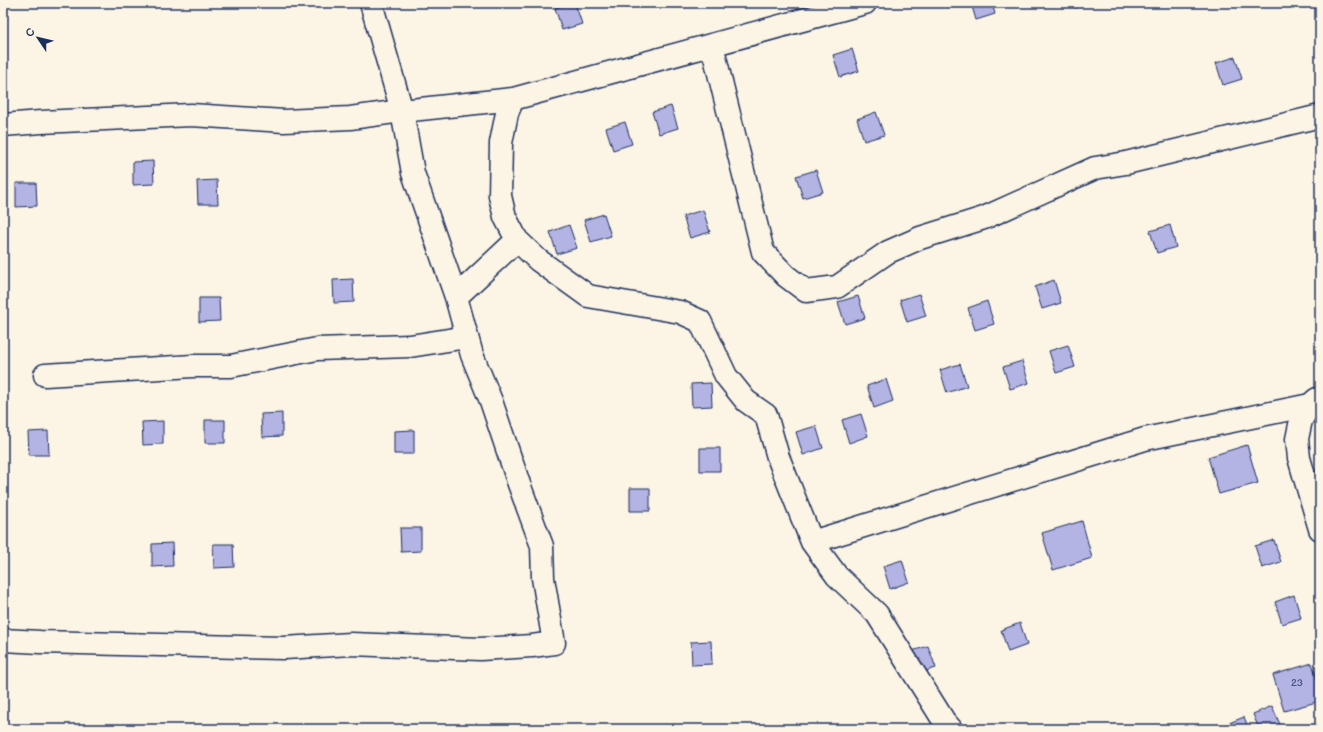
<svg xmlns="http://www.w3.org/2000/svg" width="1323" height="732" font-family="'Balsamiq Sans',sans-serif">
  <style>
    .building { fill: #b3b3e4; stroke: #1b2f5e }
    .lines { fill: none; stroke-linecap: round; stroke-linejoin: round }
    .minor-casing { stroke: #1b2f5e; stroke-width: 25 }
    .minor { stroke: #fcf5e5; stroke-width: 22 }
    .labels { text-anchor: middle; stroke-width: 3; stroke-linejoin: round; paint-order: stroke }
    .number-label { font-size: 10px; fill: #415080 }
  </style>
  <rect width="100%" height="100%" fill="#fcf5e5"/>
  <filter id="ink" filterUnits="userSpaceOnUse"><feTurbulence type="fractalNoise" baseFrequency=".025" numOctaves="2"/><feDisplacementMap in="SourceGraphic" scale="8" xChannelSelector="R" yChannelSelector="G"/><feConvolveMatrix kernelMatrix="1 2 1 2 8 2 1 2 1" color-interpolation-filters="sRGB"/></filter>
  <g filter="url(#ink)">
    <!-- building -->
    <path class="building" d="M571,3H575L582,24L562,30L555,8Z
      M971,3H992L995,14L976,20Z
      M1073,3H1091L1075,8Z
      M852,49L859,71L840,77L833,55Z
      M1235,57L1242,79L1223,85L1216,63Z
      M671,106L678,128L659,134L652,112Z
      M876,112L884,135L864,141L857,119Z
      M625,122L632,144L613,150L606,128Z
      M153,161L154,184L133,185V162Z
      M816,170L823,192L803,198L796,176Z
      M217,180L218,204H198L197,181Z
      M16,183H36L37,206L16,207Z
      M703,210L710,232L690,238L683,216Z
      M604,214L611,236L591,242L584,220Z
      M569,225L577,248L557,254L550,232Z
      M1170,225L1176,247L1157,253L1150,231Z
      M353,279L354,302L334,303L333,280Z
      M1054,280L1061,303L1042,309L1035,287Z
      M919,294L926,316L907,322L900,300Z
      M858,296L865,318L845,324L838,302Z
      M199,298H219L220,321L199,322Z
      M987,301L994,324L975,330L968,308Z
      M1068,345L1075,367L1056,373L1049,351Z
      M1022,361L1029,383L1010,389L1003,367Z
      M960,364L967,386L947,393L940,370Z
      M886,379L893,401L874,408L867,386Z
      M711,383L712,406L692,407L691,384Z
      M282,413V436L262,437L261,414Z
      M861,414L868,436L849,443L842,420Z
      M205,420H225V443H205Z
      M163,421V444L143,445L142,422Z
      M816,426L823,448L803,455L796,432Z
      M414,430V454H394V431Z
      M48,431L49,455H29L28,432Z
      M1247,445L1258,483L1219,494L1208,457Z
      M700,448H720V471H700Z
      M630,488H650V511H630Z
      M1082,521L1092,558L1053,570L1042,533Z
      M400,528H421V551L401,552Z
      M1274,540L1281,562L1262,568L1255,546Z
      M172,543L173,566L152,567V544Z
      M213,544H233L234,567L214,568Z
      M902,560L909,582L890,589L883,566Z
      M1294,595L1301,618L1282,624L1275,602Z
      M1020,623L1027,645L1008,652L1001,630Z
      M711,641L712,664L692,665L691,642Z
      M928,646L936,668L916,674L909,652Z
      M1312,663L1320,689V701L1284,711L1273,675Z
      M1272,706L1282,729H1259L1253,714Z
      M1244,717L1249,729H1226L1224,725Z"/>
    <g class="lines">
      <!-- minor casing -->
      <g class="minor-casing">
        <path id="minor" d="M712,45L763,252L786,276L806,291L837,287L888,252L920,238L984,218L1095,168L1126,163L1320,116
          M3,125L41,122L191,115L284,121L350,118L402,111L513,99
          M517,240L505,217L500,196L501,143L507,113L513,99L865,3
          M456,297L517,240L538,260L588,296L680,312L700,321L726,376L746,401L766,415L778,457L812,542L837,576L877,614L944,721L951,729
          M45,375L193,366H231L317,349L410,346L467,337
          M1317,399L1310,405L1301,420L1297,439L1299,458L1320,529
          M812,542L1145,439L1310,405
          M3,640L40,642L284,648L351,644L480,649L532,646L554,643L543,578L542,546L519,484L491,401L472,355L456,297L413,173L402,111L371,3"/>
      </g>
      <!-- minor -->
      <use href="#minor" class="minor"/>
    </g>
  </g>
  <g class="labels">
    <!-- number labels -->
    <g class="number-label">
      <text x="1297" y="686">23</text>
    </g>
  </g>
  <!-- margin -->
  <rect width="1323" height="732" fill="none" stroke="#fcf5e5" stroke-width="16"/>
  <rect x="8" y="8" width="1307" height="716" fill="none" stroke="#1b2f5e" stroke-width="1.5" filter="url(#ink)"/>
  <!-- north arrow -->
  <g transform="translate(38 38) rotate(305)" stroke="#fcf5e5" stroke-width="3" paint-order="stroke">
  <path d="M0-3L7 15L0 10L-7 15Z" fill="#1b2f5e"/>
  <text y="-6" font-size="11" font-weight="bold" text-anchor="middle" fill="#1b2f5e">С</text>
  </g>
</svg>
